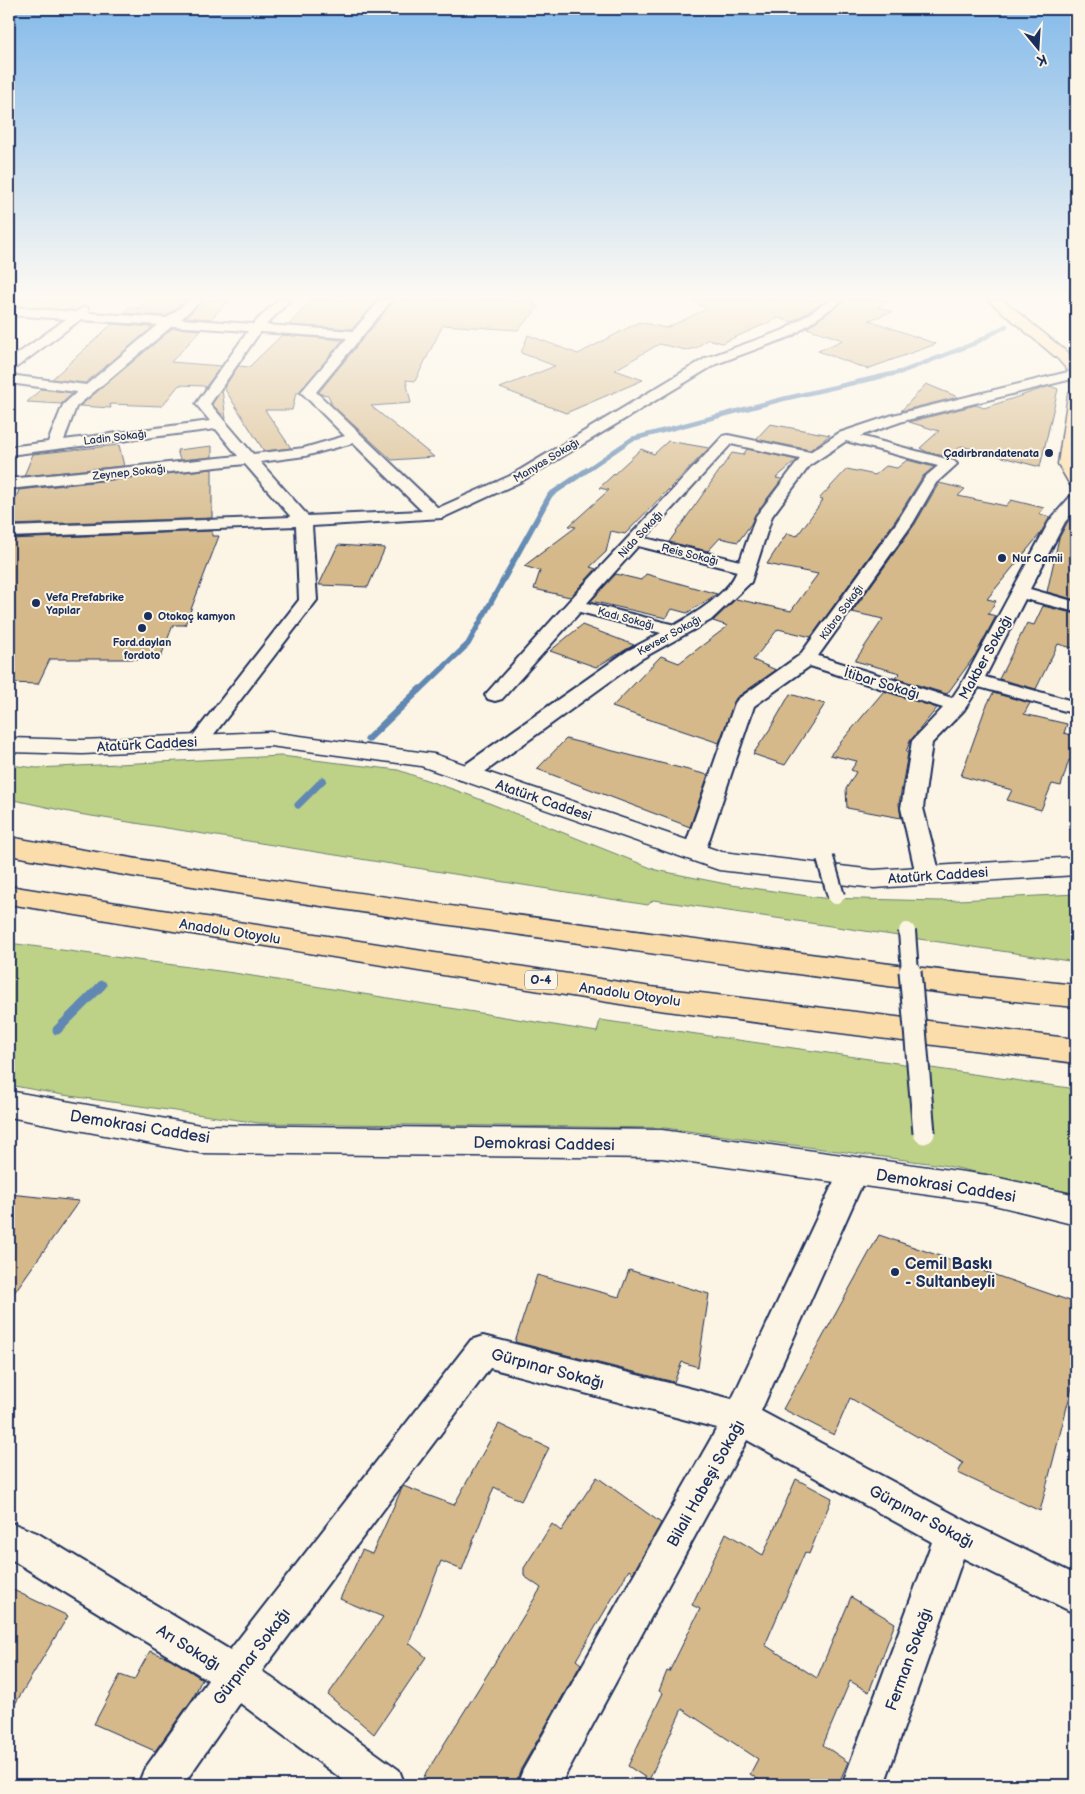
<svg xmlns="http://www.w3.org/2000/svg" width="1085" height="1794" font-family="'Balsamiq Sans',sans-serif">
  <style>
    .green { fill: #bdd287; stroke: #6c8072 }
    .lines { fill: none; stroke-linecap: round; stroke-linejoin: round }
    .stream-far3 { stroke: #6088b3; stroke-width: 4.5 }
    .stream-far2 { stroke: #6088b3; stroke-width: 5.5 }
    .stream-far1 { stroke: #6088b3; stroke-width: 7 }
    .stream { stroke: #6088b3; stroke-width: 9 }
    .building { fill: #d5b98a; stroke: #1b2f5e }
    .minor-casing { stroke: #1b2f5e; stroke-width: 4 }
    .tertiary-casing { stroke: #1b2f5e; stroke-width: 3 }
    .primary-casing { stroke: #1b2f5e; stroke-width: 3 }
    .motorway-casing { stroke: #1b2f5e; stroke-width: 3 }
    .minor { fill: #fcf5e5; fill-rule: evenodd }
    .tertiary { fill: #fcf5e5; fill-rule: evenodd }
    .primary { fill: #fbddab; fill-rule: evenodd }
    .motorway { fill: #fbddab; fill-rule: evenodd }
    .pedestrian-bridge-far1-casing { stroke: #1b2f5e; stroke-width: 20; stroke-linecap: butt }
    .pedestrian-bridge-casing { stroke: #1b2f5e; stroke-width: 25; stroke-linecap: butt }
    .pedestrian-bridge-far1 { stroke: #fcf5e5; stroke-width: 16 }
    .pedestrian-bridge { stroke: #fcf5e5; stroke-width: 21 }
    .poi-dot { fill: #1b2f5e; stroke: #fcf5e5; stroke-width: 2 }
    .labels { text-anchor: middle; stroke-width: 4; stroke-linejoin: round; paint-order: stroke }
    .far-street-label { font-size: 11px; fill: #1b2f5e; stroke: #fcf5e5 }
    .far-poi-label { font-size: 11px; font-weight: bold; fill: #1b2f5e; stroke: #fcf5e5; text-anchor: start }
    .shield { fill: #fcf5e5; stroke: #5e6a86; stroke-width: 1 }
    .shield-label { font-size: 12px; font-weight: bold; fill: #1b2f5e }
    .street-label { font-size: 14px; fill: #1b2f5e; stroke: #fcf5e5 }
    .near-street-label { font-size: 16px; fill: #1b2f5e; stroke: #fcf5e5 }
    .near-poi-label { font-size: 16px; font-weight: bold; fill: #1b2f5e; stroke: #fcf5e5; text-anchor: start }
  </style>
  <rect width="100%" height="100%" fill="#fcf5e5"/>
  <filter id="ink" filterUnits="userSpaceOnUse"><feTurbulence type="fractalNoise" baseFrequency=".02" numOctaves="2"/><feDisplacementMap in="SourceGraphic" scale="10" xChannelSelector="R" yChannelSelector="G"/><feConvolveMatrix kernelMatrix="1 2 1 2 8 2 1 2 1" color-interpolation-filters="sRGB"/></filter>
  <g filter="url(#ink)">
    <!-- green -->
    <path class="green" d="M17,300H84L68,311L9,308Z
      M281,756L398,770L469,795L656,870L731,885L822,898L939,901L1076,894V962L653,900L648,905L79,814L9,799V765L37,768Z
      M9,943L234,973L597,1032L600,1020L1076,1089V1194L943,1165L665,1128L259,1123L63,1095L9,1085Z"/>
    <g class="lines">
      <!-- stream-far3 -->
      <path class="stream-far3" d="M585,471L632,439L783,399L901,372L973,344L1006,326"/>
      <!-- stream-far2 -->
      <path class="stream-far2" d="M419,691L468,644L550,495L587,470"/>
      <!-- stream-far1 -->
      <path class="stream-far1" d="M368,739L420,689
        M298,805L323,780"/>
      <!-- stream -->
      <path class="stream" d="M57,1030L102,985"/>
    </g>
    <!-- building -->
    <path class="building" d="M144,300H187L166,316L123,313L130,307L144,308Z
      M204,300H229L211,319L186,317Z
      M311,300H347L377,301L352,329L289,325Z
      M398,300H502L535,303L533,306L539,307L518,330L443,325L415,381L406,380L411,403L371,406L434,457L392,460L332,405L328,395L321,394L319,392L393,302Z
      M691,300H827L792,322L779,318L722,343L708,339L696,348L686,350L659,344L615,370L643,380L566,413L500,388L555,366L521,353L528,335L578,354L639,322L666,328L707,309Z
      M845,300H888L878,307L892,312L869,320L936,344L867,369L818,351L843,340L807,328Z
      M112,324L153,327L85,383L52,379Z
      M173,328L201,330L171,362L221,366L205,388L204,386L179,385L162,406L110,404L111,408L80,406Z
      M282,335L343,340L300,391V393H296L292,410H265L291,448L264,451L224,388L238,366L249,367Z
      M926,384L958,397L901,411Z
      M1050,386L1058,389L1040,467L961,446L948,457L927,452L920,448L939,431L909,422L976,405L984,408Z
      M41,389L73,393L61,404L27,402Z
      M222,389L226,419L212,404Z
      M770,424L830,435L810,450L756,439Z
      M668,441L709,448L625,534L611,531L606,552L590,567L596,569L570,597L534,589L540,571L524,566L576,527L569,526L609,490L599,488L641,449L654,454Z
      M119,445L124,466L24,476L33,454Z
      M212,446V457L180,460L177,450Z
      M747,449L797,460L776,478L782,479L755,515L751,524L738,542L720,538L708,551L669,542L732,453L743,455Z
      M907,460L934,467L923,476L895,521L811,637L778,629L753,660L776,670L736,698L719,743L612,707L661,656L679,663L728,626L713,621L736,599L791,611L818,574L767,564L787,533L797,536L823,500L819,499L847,469L875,475L886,466L897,468Z
      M212,469V518L9,525V516L19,490Z
      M939,483L965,489L958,496L1006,506L1011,500L1044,508L1039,514L1050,517L1040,534L987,599L996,601L988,614L996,616L976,654L947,694L895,678L900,673L855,661L883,619L852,612L915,524Z
      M1076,512V600L1047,592L1059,538L1067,523Z
      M212,531V536H219L185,625H173L160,659H50L38,684L9,683V539Z
      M338,545L385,548L368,587L319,585Z
      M616,574L641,580L646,574L717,594L687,613L672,609L666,618L591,601Z
      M1043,606L1076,614V649L1058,644L1036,689L999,679L1027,623L1034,625Z
      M582,625L634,645L596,667L550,651Z
      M884,691L937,708L910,741L906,752L908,753L899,804L901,818L847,808L846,789L856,772L851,770L857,761L830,755Z
      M993,693L1030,703L1024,714L1067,724L1064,733L1076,736V761L1069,760L1061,786L1052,784L1041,810L1007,800L1012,790L961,776L985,709Z
      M790,694L825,704L785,765L753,754L770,729Z
      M566,739L708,775L690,827L537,769Z
      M9,1194L79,1201L9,1300Z
      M879,1235L1076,1303V1372L1040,1511L958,1473L963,1463L850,1398L834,1435L783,1409Z
      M629,1270L709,1294L698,1367L682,1362L674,1382L515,1342L537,1275L619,1297Z
      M499,1424L549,1448L521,1501L494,1487L462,1570L441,1561L409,1643L426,1657L374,1734L328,1695L383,1617L340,1599L362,1550L372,1554L403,1486L454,1505Z
      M597,1477L661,1523L633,1573L629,1570L576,1660L581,1664L521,1769L515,1785H433L423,1778L541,1588L524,1576V1568L552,1524L561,1531Z
      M796,1479L832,1498L809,1554L805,1552L765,1645L817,1678L851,1597L895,1623L869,1692L850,1681L823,1745L848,1762L838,1785H766L750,1774L758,1759L682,1709L649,1780L628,1766L663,1693L659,1691L667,1671L669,1672L700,1609L692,1605L726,1533L763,1555Z
      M9,1588L68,1616L9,1714Z
      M150,1651L171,1659L202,1679L193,1698L155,1751L94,1724L120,1675L134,1680Z"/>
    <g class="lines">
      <!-- minor casing -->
      <g class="minor-casing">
        <path id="minor" d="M189,300H202L181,319L253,324L278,300H290L266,325L353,331L380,300H392L316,392L438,508L510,476L706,358L784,330L830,300H843L792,336L716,364L520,482L442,518L312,526L317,600L205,746L198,748L191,746L188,742L299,600L296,526L9,537V527L291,517L245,464L9,489V479L238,456L216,429L9,455V447L48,442L63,405L77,392L9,383V375L86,385L158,325L80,320L14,369L9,370V360L66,319L9,315V307L75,312L84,307L88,308L89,313L167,318ZM172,326L248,331L196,404L210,421L64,440L76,407ZM260,332L347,338L301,392L345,436L304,448L253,454L210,404ZM353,443L422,511L308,516L260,462L305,456Z
          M1076,370V378L903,421L860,436L954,461L957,464L936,483L913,523L818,656L952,698L964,680L1050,520L1070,497L1076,495V509L1065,522L1030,589L1076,602V612L1025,599L985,677L1076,702V714L979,687L964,710L932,743L923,808L940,875L936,881L928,883L920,881L916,875L901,808L912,741L943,708L810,666L754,706L705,852L702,857L694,860L686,857L683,852L735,703L738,699L800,655L897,522L925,477L938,466L846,441L810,465L772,516L751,582L711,620L641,659L475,779L467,781L459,779L456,774L459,769L627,651L661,633L580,612L502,699L495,701L488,699L485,695L569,601L723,436L728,435L810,452L839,433L893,415ZM731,444L800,459L756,516L740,561L645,538ZM638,546L737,571C729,593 695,614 675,625L587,603Z
          M853,1159L863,1162L868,1171L761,1411L966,1521L1076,1575V1614L963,1558L884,1785H842L932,1542L747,1440L560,1785H517L523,1770L717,1428L490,1368L262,1671L399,1770L405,1785H350L240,1703L183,1785H138L144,1770L208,1680L9,1558V1522L37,1533L230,1650L471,1340L483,1336L732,1399L843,1162Z"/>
      </g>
      <!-- tertiary casing -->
      <g class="tertiary-casing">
        <path id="tertiary" d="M270,732L434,754L722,852L874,870L1076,857V875L874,888L719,870L421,766L270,746L82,754L9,752V738L82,740Z
          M9,1091L200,1125L662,1130L986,1175L1076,1195V1225L986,1203L662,1158L200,1153L9,1117Z"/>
      </g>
      <!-- primary casing -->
      <g class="primary-casing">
        <path id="primary" d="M988,300H1003L1068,353L1076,362V376L1071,374L1058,359Z
          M1076,390V486L1070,485L1058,464L1068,395L1070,392Z"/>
      </g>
      <!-- motorway casing -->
      <g class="motorway-casing">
        <path id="motorway" d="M9,837C205,872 401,900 598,926C757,947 916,969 1076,985V1007C922,993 768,970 614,948C412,920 210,891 9,855Z
          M9,886L651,987L1076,1039V1063L651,1009L9,904Z"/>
      </g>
      <!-- minor -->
      <use href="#minor" class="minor"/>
      <!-- tertiary -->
      <use href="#tertiary" class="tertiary"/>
      <!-- primary -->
      <use href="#primary" class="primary"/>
      <!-- motorway -->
      <use href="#motorway" class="motorway"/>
      <!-- pedestrian-bridge-far1 casing -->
      <g class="pedestrian-bridge-far1-casing">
        <path id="pedestrian-bridge-far1" d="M825,858L836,896
          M907,931L910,972"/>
      </g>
      <!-- pedestrian-bridge casing -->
      <g class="pedestrian-bridge-casing">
        <path id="pedestrian-bridge" d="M910,971L924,1133"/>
      </g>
      <!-- pedestrian-bridge-far1 -->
      <use href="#pedestrian-bridge-far1" class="pedestrian-bridge-far1"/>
      <!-- pedestrian-bridge -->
      <use href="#pedestrian-bridge" class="pedestrian-bridge"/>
    </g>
  </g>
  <!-- sky -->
  <linearGradient id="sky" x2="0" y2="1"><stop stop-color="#84baea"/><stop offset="0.54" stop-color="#fefaf3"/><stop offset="1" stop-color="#fefaf3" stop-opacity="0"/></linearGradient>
  <rect width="1085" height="551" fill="url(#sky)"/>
  <!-- markers -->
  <g class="poi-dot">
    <circle cx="1049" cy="453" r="5"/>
    <circle cx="1002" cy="558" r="5"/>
    <circle cx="36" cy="603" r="5"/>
    <circle cx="148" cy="616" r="5"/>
    <circle cx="142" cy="628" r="5"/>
    <circle cx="895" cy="1272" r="5"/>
  </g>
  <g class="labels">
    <!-- far-street labels -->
    <g class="far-street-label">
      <text transform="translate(115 437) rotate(-7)" y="4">Ladin Sokağı</text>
      <text transform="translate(546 460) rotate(-31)" y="4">Manyas Sokağı</text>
      <text transform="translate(129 472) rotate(-6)" y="4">Zeynep Sokağı</text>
      <text transform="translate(640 534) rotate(-47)" y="4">Nida Sokağı</text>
      <text transform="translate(690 554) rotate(14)" y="4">Reis Sokağı</text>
      <text transform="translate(841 612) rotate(-54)" y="4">Kübra Sokağı</text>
      <text transform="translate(626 618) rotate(15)" y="4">Kadı Sokağı</text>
      <text transform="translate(669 635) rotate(-29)" y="4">Kevser Sokağı</text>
    </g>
    <!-- far-poi labels -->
    <g class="far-poi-label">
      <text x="1039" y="457" text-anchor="end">Çadırbrandatenata</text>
      <text x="1012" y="562">Nur Camii</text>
      <text x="46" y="601">Vefa Prefabrike<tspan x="46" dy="13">Yapılar</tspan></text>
      <text x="158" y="620">Otokoç kamyon</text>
      <text x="142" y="646" text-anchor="middle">Ford.daylan<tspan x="142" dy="13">fordoto</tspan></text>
    </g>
    <!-- shield labels -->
    <rect class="shield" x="525" y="970.5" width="32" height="19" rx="4"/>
    <g class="shield-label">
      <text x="541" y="984">O-4</text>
    </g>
    <!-- street labels -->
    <g class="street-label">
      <text transform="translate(985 657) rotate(-61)" y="5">Makber Sokağı</text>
      <text transform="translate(882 683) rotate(17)" y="5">İtibar Sokağı</text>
      <text transform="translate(147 744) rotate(-3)" y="5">Atatürk Caddesi</text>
      <text transform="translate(544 800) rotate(19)" y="5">Atatürk Caddesi</text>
      <text transform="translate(938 875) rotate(-4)" y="5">Atatürk Caddesi</text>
      <text transform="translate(230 931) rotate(9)" y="5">Anadolu Otoyolu</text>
      <text transform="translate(630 994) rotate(8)" y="5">Anadolu Otoyolu</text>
    </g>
    <!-- near-street labels -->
    <g class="near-street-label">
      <text transform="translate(140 1126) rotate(9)" y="6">Demokrasi Caddesi</text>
      <text transform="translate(544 1143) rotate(1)" y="6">Demokrasi Caddesi</text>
      <text transform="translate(946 1185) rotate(9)" y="6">Demokrasi Caddesi</text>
      <text transform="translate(548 1368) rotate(15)" y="6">Gürpınar Sokağı</text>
      <text transform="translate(705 1483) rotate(-61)" y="6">Bilali Habeşi Sokağı</text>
      <text transform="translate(922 1516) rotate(28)" y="6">Gürpınar Sokağı</text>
      <text transform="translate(189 1647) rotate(32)" y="6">Arı Sokağı</text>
      <text transform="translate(251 1656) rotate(-53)" y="6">Gürpınar Sokağı</text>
      <text transform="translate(908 1659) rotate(-70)" y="6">Ferman Sokağı</text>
    </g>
    <!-- near-poi labels -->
    <g class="near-poi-label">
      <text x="905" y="1269">Cemil Baskı<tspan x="905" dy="18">- Sultanbeyli</tspan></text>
    </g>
  </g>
  <!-- margin -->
  <rect width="1085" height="1794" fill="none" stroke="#fcf5e5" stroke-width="30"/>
  <rect x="15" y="15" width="1055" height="1764" fill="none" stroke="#1b2f5e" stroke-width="2" filter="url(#ink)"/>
  <!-- north arrow -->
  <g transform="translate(1038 48) rotate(162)" stroke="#fcf5e5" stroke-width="4" paint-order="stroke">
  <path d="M0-4L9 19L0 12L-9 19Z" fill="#1b2f5e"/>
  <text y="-8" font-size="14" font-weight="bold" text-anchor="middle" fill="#1b2f5e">K</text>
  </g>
</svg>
